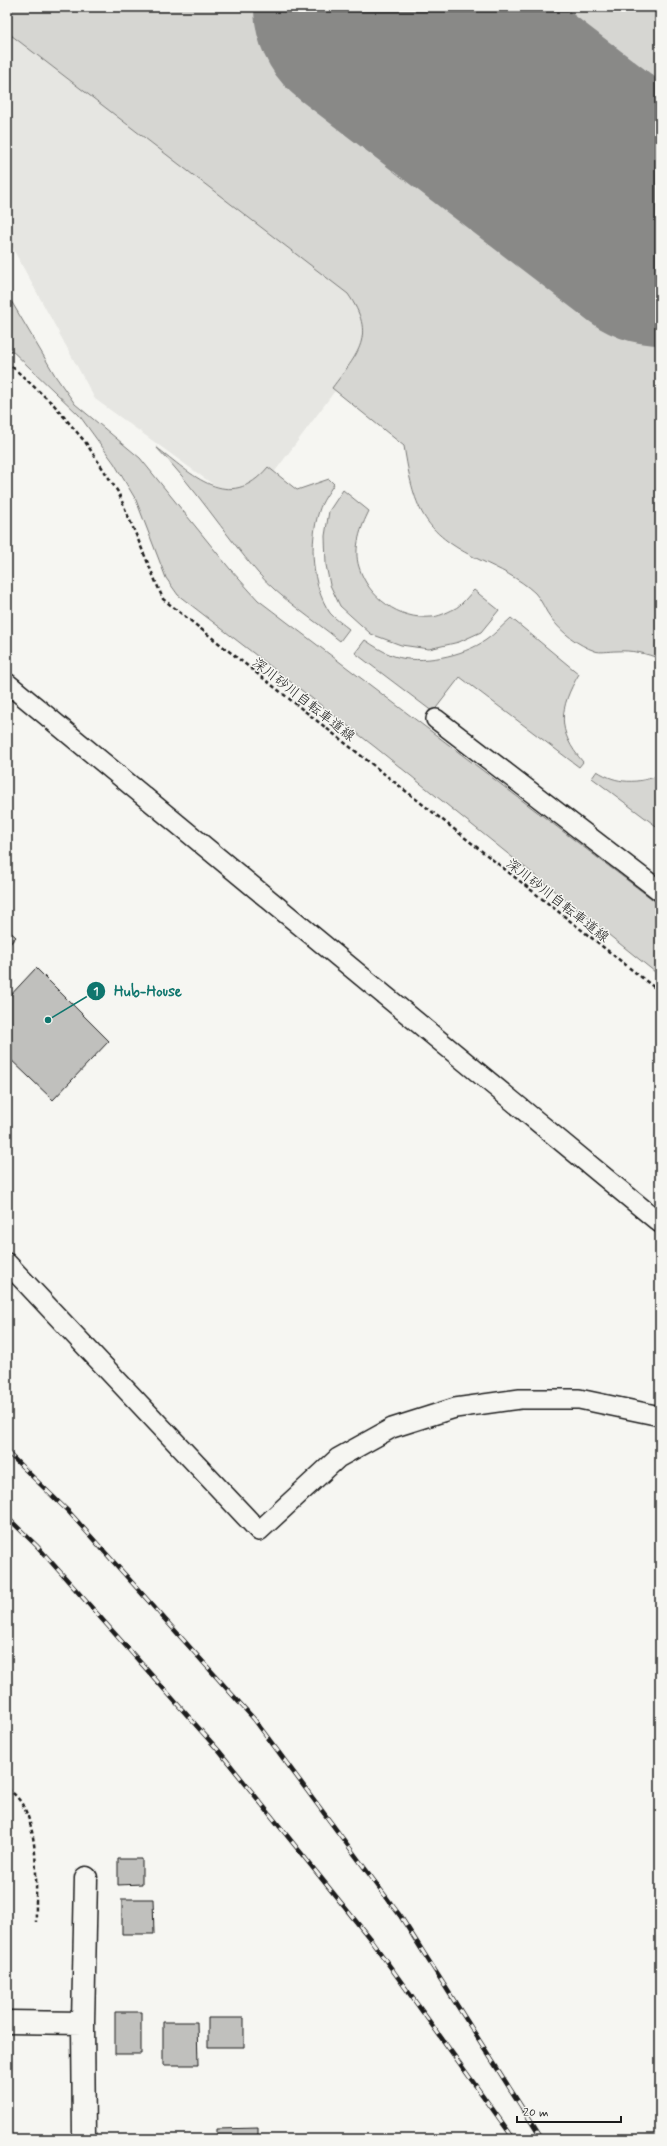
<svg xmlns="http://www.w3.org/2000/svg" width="667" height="2146" font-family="Mynerve,'Klee One',sans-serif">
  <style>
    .built { fill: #e6e6e2 }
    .green { fill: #d6d6d2; stroke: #797977 }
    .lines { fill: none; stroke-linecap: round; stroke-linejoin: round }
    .runway { stroke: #898987; stroke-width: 234 }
    .building { fill: #c0c0bd; stroke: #1c1c1c }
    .service-casing { stroke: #1c1c1c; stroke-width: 22 }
    .minor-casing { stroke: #1c1c1c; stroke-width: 25 }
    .path { stroke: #1c1c1c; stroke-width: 2.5; stroke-dasharray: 4 3; stroke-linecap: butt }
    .service { stroke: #f6f6f2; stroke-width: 19 }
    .minor { stroke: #f6f6f2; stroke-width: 22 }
    .rail-casing { stroke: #1c1c1c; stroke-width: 4.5 }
    .rail { stroke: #f6f6f2; stroke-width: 3; stroke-dasharray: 9; stroke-linecap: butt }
    .labels { text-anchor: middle; stroke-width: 3; stroke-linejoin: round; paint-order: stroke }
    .street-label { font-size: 14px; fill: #1c1c1c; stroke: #f6f6f2 }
    .leader { fill: none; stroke: #0f766e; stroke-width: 1.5 }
    .callout-dot { fill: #0f766e; stroke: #f6f6f2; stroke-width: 1.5 }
    .mark-label { font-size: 12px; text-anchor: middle; font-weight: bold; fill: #fff }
    .callout-label { font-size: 15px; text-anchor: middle; font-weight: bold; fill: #0f766e; stroke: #f6f6f2; stroke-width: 3; stroke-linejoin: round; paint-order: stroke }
  </style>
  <rect width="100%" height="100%" fill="#f6f6f2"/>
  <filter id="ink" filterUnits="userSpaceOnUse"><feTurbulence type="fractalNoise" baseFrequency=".025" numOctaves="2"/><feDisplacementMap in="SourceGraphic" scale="8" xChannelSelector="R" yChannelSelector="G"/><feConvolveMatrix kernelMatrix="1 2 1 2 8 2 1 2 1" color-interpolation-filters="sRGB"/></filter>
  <g filter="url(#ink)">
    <!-- built -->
    <path class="built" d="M7,23L390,317L247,509L95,399L12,247L7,243Z"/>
    <!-- green -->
    <path class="green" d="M7,7H256L287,27L660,312V659C646,653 631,650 616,651C609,651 600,653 595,651C578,645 562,633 551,618C545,611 542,600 535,593C519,578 499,569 480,560C421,532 414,507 404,446L332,388C358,353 377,336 348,294L7,32Z
      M443,7H660V172Z
      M7,294L56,377L75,404L140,458L230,569L258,600L660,905V976L375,747L178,595L166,578L136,500L114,463L79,415L7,346Z
      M156,447C192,474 229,514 268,467L297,490L329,479L334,484C329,492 322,501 319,511C309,542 311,585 330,613C335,619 343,624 349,629L340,641C313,619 281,599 258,573C223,532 194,486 156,447Z
      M343,490L369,511C361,527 353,548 359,567C368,597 399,620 431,617C438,617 448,612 454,609C461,606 468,596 474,590L499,610L481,632L459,642L429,649L401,645L371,634L340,606L330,585L326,565L325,536L329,511Z
      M511,618L579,674C559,708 556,731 583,762L579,767L460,677L433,712L355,653L365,640C374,646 383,652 394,656C421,665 463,656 486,640C495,634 503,625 511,618Z
      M597,771C617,784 637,784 660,775V829L592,778Z"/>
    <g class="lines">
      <!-- runway -->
      <path class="runway" d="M371,7L660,228"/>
    </g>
    <!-- building -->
    <path class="building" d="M7,929L16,937L7,947Z
      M36,968L109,1041L53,1100L7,1056V999Z
      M118,1859H142V1884L118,1885Z
      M122,1899H153L154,1934H122Z
      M115,2012H141V2054H115Z
      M208,2018H244V2047H208Z
      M163,2022H197L198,2065H163Z
      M258,2128V2139H217V2129Z"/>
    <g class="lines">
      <!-- service casing -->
      <g class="service-casing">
        <path id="service" d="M7,683L660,1223
          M436,719L660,891
          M7,1263L259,1531L338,1458L392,1428L455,1408L520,1399H579L660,1416"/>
      </g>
      <!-- minor casing -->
      <g class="minor-casing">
        <path id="minor" d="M7,2022L83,2023
          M84,2139L83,2023L86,1878"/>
      </g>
      <!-- path -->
      <path class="path" d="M7,362L54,405L86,443L118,492L163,599L660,992
        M7,1789C43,1809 35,1886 36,1922"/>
      <!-- service -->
      <use href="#service" class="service"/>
      <!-- minor -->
      <use href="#minor" class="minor"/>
      <!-- rail casing -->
      <g class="rail-casing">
        <path id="rail" d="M7,1452L69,1512L254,1719L401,1917L542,2139
          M7,1517L37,1546L219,1751L371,1940L514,2139"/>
      </g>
      <!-- rail -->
      <use href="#rail" class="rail"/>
    </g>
  </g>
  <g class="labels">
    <!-- street labels -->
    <g class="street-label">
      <text transform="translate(304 699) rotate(38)" y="5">深川砂川自転車道線</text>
      <text transform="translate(558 900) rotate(38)" y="5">深川砂川自転車道線</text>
    </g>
  </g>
  <!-- callouts -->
  <path class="leader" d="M48 1020L96 991"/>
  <g class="callout-dot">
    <circle cx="48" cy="1020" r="4"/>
    <circle cx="96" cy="991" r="10"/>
  </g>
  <g class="mark-label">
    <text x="96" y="995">1</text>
  </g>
  <g class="callout-label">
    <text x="148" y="996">Hub-House</text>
  </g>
  <!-- margin -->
  <rect width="667" height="2146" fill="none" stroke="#f6f6f2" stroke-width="24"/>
  <rect x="12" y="12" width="643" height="2122" fill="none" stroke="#1c1c1c" stroke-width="1.5" filter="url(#ink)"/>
  <!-- scale -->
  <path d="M517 2116v6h104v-6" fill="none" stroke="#1c1c1c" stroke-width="2"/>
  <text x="523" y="2116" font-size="12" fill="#1c1c1c" stroke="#f6f6f2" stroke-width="3" paint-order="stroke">20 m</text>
</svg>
